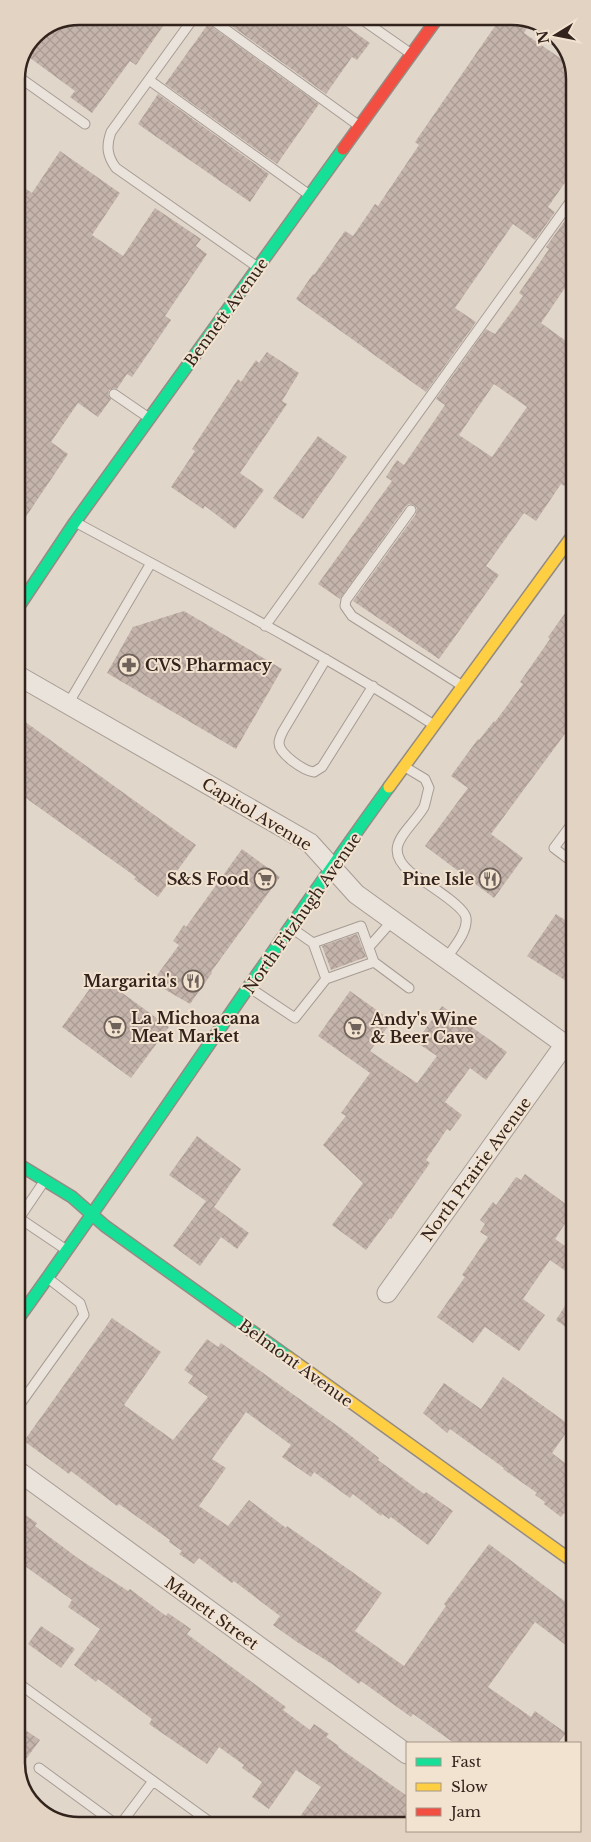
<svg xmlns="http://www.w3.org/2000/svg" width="591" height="1842" font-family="'Libre Baskerville',serif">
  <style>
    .building { fill: url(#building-cross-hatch); fill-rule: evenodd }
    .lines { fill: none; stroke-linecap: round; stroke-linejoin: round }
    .lane-casing { stroke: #a69c94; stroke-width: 11 }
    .street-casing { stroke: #a69c94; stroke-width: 21 }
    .fast-casing { stroke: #958b83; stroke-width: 14 }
    .slow-casing { stroke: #958b83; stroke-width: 14 }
    .jam-casing { stroke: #958b83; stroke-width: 14 }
    .lane { stroke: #eae3db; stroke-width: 9 }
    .street { stroke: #eae3db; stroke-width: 19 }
    .fast { stroke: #16e098; stroke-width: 11 }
    .slow { stroke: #ffcf43; stroke-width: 11 }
    .jam { stroke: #f24e42; stroke-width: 11 }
    .labels { text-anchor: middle; stroke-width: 4; stroke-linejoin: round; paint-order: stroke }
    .street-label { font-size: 16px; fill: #32231d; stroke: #f2e2d0 }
    .poi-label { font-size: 16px; font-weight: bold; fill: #32231d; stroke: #f2e2d0; text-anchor: start }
    .rim { fill: none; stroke: #32231d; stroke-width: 2.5 }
  </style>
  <defs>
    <pattern id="building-cross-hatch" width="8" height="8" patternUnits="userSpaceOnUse" patternTransform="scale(1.25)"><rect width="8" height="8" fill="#c4b4ab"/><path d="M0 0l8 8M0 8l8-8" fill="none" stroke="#a99a93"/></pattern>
  </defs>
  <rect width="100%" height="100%" fill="#e1d6ca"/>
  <!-- building -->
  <path class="building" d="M79,16H170L136,65L130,61L92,113L70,97L75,91L26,55L35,34Z
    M218,16H332L370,43L357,60L352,57L326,94Z
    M502,16H510L527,28L524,33L573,67V171L548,207L555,212L535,240L513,224L455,308L476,322L426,392L296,299L313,274L314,275L345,231L353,236L375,204L378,206L419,145L415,142Z
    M208,24L319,104L277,164L165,84Z
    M158,94L269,174L250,202L138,124Z
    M60,151L120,193L92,235L123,256L155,208L201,239L196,246L207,254L165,316L171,320L132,377L127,374L117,389L114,388L109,390L108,394L111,399L98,417L78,403L51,442L68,454L17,530L16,182L32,193Z
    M566,219L573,224V276L541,323L573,346V472L564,486L561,484L536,521L524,513L486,566L499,575L439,659L353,601L416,514L417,508L414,505L409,504L406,506L340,599L318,584L392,481L386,477L397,460L404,465L445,405L436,399L486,329L495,334L523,296L519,293L549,249L546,247ZM494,384L527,407L492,457L459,435Z
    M267,352L299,373L282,401L287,404L240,473L264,490L235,529L205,506L203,509L171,487L195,451L192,449L238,379L241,382L256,360L259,363Z
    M318,436L347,457L303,519L273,498Z
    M573,602V723L491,834L523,858L494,898L425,846L468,788L451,776L478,739L479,740L494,721L495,722L523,684L520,682L550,639L548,637Z
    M184,611L282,669L236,749L107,673L133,627Z
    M17,716L196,845L158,897L134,879L136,877L23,796L17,797Z
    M242,849L280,877L211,972L212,973L190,1004L152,982L179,945L173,941L184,925L186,927Z
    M556,914L574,926V986L527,956Z
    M357,934L366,957L331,970L322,946Z
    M99,976L169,1027L131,1078L62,1027Z
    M350,991L392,1021L370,1051L417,1083L437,1056L416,1042L442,1006L507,1052L486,1080L470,1068L445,1102L462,1115L450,1131L447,1129L426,1160L430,1163L391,1219L390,1218L366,1250L332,1225L363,1183L323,1145L346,1116L341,1113L370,1073L318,1036Z
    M197,1136L241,1169L214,1207L249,1233L237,1249L221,1237L200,1266L173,1246L206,1201L169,1175Z
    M525,1174L574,1210L555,1239L574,1252V1277L550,1260L523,1299L545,1315L519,1351L485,1327L473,1343L437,1317L465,1277L462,1275L488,1237L480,1232L485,1224L480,1220L493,1202L496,1205L516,1177L521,1180Z
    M574,1292V1333L556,1320Z
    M112,1318L161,1352L124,1405L173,1440L208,1397L188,1383L193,1376L184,1370L207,1339L218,1347L221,1343L346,1432L379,1458L378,1460L424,1494L426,1492L453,1511L428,1545L391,1517L389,1519L382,1514L381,1516L353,1494L350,1498L314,1472L311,1477L282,1457L291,1445L246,1412L212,1459L226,1468L199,1506L228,1526L249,1500L286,1528L287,1526L382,1593L355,1631L404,1666L446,1606L444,1604L489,1544L575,1609V1652L535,1622L488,1687L531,1717L535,1711L566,1733L558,1743H454L413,1714L411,1717L361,1681L359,1684L332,1664L297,1642L273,1625L280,1616L234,1581L232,1583L199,1558L194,1564L179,1554L182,1551L169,1542L170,1540L119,1504L117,1506L71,1471L69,1474L24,1441Z
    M503,1377L571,1426L552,1453L574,1470V1521L564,1513L561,1517L544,1504L545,1502L535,1495L537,1493L503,1469L504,1468L450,1429L447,1433L423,1413L444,1383L481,1409Z
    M18,1510L37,1523L35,1526L79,1559L128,1591L130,1589L166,1616L168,1613L191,1629L187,1634L286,1707L283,1710L310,1730L314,1724L329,1734L326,1737L339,1746L338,1747L407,1796V1824L294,1825L321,1787L296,1770L269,1809L252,1797L262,1782L242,1768L244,1765L219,1747L207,1764L149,1724L152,1719L98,1679L96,1682L74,1665L100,1629L68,1607L72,1600L18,1561Z
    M41,1626L75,1649L61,1668L28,1644Z
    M18,1725L40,1740L18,1770Z"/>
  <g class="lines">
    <!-- lane casing -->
    <g class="lane-casing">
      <path id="lane" d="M195,16L111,132C106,146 107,156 116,168L256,266
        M207,16L358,125
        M357,16L410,53
        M16,75L85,124
        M149,80L308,194
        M114,394L149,418
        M411,510L346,600L345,606L352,616L461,685
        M77,523C197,588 319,651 434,725
        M265,626L573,198
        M326,659L283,731C281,735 279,740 279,743C279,754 304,771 314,772L322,767L373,686
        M68,704L151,563
        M405,767L425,779L429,788C427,794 426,801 424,807C410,831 380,846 410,872C421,880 465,906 466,918C468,932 453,948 446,959
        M574,821L554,848L574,863
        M313,943L361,926L374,962L326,979
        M369,947L392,921
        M374,962L409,988
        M250,988L295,1018L326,979L313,943L293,929
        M19,1218L65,1249
        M18,1220L43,1183
        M18,1407L84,1315L80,1303L49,1279
        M18,1683L214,1825
        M39,1768L117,1825
        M120,1825L153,1781"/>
    </g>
    <!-- street casing -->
    <g class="street-casing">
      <path id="street" d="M17,675L310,843L356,894L574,1051
        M387,1293L565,1044
        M18,1471L407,1754"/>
    </g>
    <!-- fast casing -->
    <g class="fast-casing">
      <path id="fast" d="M17,609L75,522L343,149
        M18,1164L72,1197L105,1226L288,1357
        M18,1319C144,1144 262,962 389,787"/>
    </g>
    <!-- slow casing -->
    <g class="slow-casing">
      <path id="slow" d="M389,787L573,535
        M288,1357L575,1563"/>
    </g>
    <!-- jam casing -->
    <g class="jam-casing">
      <path id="jam" d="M343,149L439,16"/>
    </g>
    <!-- lane -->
    <use href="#lane" class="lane"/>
    <!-- street -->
    <use href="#street" class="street"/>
    <!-- fast -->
    <use href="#fast" class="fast"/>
    <!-- slow -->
    <use href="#slow" class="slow"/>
    <!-- jam -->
    <use href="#jam" class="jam"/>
  </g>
  <!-- icons -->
  <defs>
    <g id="pharmacy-ring" transform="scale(1.125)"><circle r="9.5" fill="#f2e2d0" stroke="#6f625a" stroke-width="1.5"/><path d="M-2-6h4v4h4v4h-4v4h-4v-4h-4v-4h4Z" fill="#6f625a"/></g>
    <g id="supermarket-ring" transform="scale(1.125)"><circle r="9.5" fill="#f2e2d0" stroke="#6f625a" stroke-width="1.5"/><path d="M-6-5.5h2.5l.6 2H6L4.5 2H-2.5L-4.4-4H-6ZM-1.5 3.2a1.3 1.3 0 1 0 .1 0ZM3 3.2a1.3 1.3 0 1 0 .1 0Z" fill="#6f625a"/></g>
    <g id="restaurant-ring" transform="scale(1.125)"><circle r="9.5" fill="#f2e2d0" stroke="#6f625a" stroke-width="1.5"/><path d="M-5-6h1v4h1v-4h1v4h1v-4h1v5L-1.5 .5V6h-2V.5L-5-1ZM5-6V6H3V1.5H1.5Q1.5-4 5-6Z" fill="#6f625a"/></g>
  </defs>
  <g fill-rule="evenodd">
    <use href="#pharmacy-ring" x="129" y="665"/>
    <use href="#supermarket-ring" x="265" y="879"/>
    <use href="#restaurant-ring" x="490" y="879"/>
    <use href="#restaurant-ring" x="193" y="981"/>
    <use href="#supermarket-ring" x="115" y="1027"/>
    <use href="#supermarket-ring" x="355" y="1028"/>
  </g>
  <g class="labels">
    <!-- street labels -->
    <g class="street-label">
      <text transform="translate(226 312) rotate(-54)" y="6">Bennett Avenue</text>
      <text transform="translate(257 814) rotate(31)" y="6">Capitol Avenue</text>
      <text transform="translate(302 913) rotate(-55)" y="6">North Fitzhugh Avenue</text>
      <text transform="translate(476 1169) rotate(-54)" y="6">North Prairie Avenue</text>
      <text transform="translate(296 1363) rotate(36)" y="6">Belmont Avenue</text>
      <text transform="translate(212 1613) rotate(36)" y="6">Manett Street</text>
    </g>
    <!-- poi labels -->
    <g class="poi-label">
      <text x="145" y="671">CVS Pharmacy</text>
      <text x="249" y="885" text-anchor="end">S&amp;S Food</text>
      <text x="474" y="885" text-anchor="end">Pine Isle</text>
      <text x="177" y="987" text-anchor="end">Margarita's</text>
      <text x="131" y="1024">La Michoacana<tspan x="131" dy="18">Meat Market</tspan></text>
      <text x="371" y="1025">Andy's Wine<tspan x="371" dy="18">&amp; Beer Cave</tspan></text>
    </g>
  </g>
  <!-- crop -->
  <path d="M0 0H591V1842H0ZM79 25H512A54 54 0 0 1 566 79V1763A54 54 0 0 1 512 1817H79A54 54 0 0 1 25 1763V79A54 54 0 0 1 79 25Z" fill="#e3d3c2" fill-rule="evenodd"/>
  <path class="rim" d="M79 25H512A54 54 0 0 1 566 79V1763A54 54 0 0 1 512 1817H79A54 54 0 0 1 25 1763V79A54 54 0 0 1 79 25Z"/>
  <!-- legend -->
  <rect x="406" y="1742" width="175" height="90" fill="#f2e2d0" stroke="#a59688"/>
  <rect x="416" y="1758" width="25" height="8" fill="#16e098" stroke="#a59688"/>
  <text x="451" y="1767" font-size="15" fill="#32231d">Fast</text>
  <rect x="416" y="1783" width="25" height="8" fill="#ffcf43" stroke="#a59688"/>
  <text x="451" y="1792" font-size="15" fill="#32231d">Slow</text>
  <rect x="416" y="1808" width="25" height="8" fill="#f24e42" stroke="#a59688"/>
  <text x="451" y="1817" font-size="15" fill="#32231d">Jam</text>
  <!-- north arrow -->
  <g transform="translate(556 35) rotate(260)" stroke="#f2e2d0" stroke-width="4" paint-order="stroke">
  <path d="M0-4L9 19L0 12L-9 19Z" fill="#32231d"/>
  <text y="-8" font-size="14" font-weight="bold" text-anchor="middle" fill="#32231d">N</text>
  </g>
</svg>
